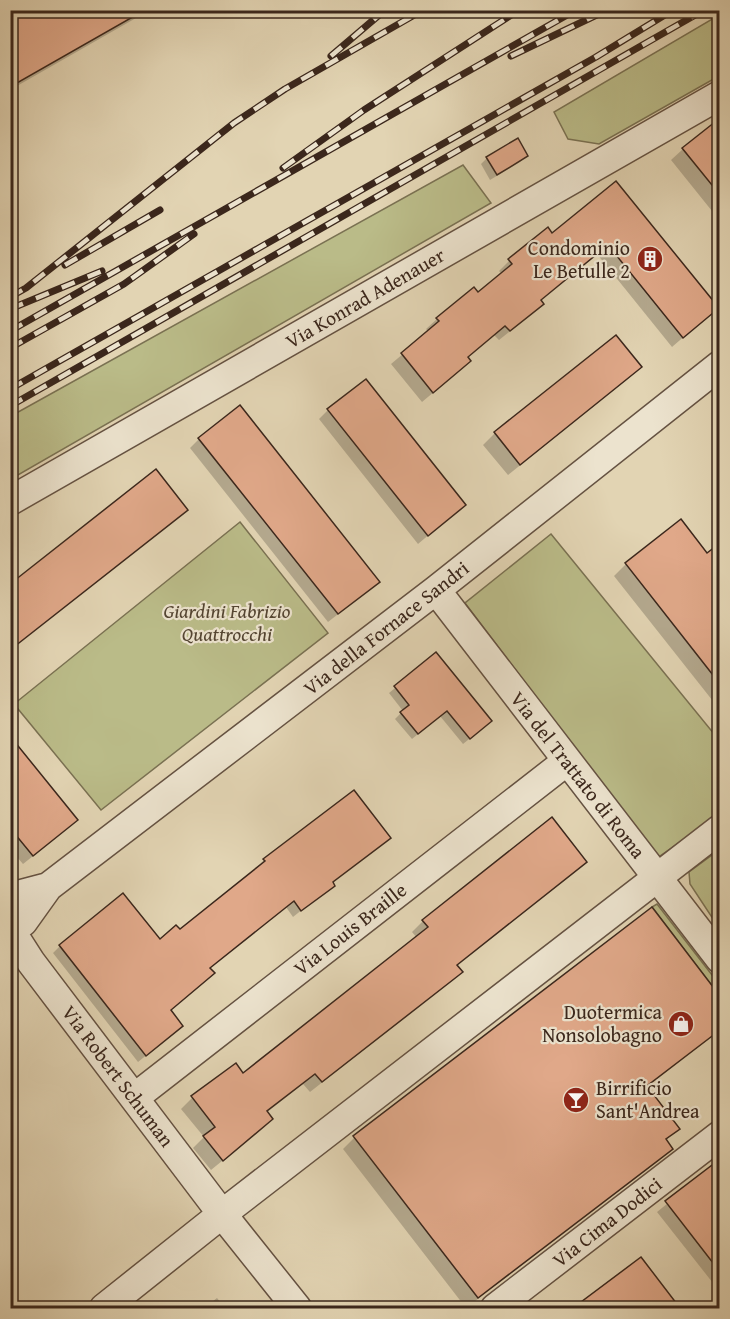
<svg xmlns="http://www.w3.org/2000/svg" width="730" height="1319" font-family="'Gentium Book Plus',serif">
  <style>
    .green { fill: #babb88; stroke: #7a7152; stroke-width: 1.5 }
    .shadow { fill: #0003 }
    .building { fill: #e0a889; stroke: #3b271c; stroke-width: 1.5 }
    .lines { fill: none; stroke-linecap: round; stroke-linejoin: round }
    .minor-casing { stroke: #655242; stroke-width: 31 }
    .minor { stroke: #ece3ce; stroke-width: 28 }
    .rail-casing { stroke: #3b271c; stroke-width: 7 }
    .rail { stroke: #ece3ce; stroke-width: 4.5; stroke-dasharray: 14; stroke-linecap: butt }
    .labels { text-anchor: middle; stroke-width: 4.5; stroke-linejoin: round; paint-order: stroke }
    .poi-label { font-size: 20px; fill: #3b271c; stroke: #ece3ce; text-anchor: end }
    .street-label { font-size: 20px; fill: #3b271c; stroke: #ece3ce }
    .park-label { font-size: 20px; font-style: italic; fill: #544532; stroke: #ece3ce }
  </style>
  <rect width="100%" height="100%" fill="#e2d4b3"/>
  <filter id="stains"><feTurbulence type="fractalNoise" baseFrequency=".00333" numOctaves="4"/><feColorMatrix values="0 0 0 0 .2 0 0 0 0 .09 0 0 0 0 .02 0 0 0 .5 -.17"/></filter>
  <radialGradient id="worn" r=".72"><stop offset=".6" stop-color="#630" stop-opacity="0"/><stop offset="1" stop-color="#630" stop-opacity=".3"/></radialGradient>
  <!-- green -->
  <path class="green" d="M719,15V76L599,144L568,139L554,112Z
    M463,165L491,203L11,479V416Z
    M240,522L328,633L101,810L14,704Z
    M551,534L719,740V811L706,824L657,858L465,603Z
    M719,850V928L690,884L689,872Z
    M657,904L719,984V995L652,907Z"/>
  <!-- shadow -->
  <path class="shadow" d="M10,10H150L10,90Z
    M720,130V221L671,160L683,149Z
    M526,156L520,162L490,180L481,164L487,158Z
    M616,183L717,308L672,347L597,254L539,301L542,304L532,314L499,340L494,335L466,358L469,361L459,371L422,402L391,364L429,332L426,329L437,319L474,289L478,294L502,274L499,271L509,261L552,235Z
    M640,367L628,379L508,475L483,445L495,433Z
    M328,410L464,505L418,544L319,419Z
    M199,439L369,590L328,622L190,448Z
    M186,510L177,519L10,650V585Z
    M681,522L706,555L720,545V710L614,576L626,564Z
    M436,654L484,727L463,744L440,716L412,739L395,719L403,711L389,693Z
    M10,738L67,829L23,864L10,849Z
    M354,792L332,883L333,885L293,917L286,907L209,968L169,1010L174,1033L138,1062L53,953L60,946L159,941L179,931L258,869L257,867L264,860Z
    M585,862L574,873L457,966L461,971L450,982L310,1092L303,1084L266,1113L260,1130L211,1170L193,1148L204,1137L181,1109L192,1098L236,1065L243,1075L417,938L412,932L423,921Z
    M652,909L720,998V1031L696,1049L669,1015L677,1061L646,1088L678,1129L665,1141L671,1148L660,1160L466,1308L343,1149L354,1138Z
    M720,1161V1292L657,1212Z
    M640,1259L678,1308H576Z
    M217,1298L225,1308H204Z"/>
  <!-- building -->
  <path class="building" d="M10,10H145L10,87Z
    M720,118V195L682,148Z
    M518,138L528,156L497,175L486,157Z
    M616,181L719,308L683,338L608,245L541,300L544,304L510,331L505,326L468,357L471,361L433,393L401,353L439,321L436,318L474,287L478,292L512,264L508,259L548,227L552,233Z
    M616,335L642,367L520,465L494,432Z
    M366,379L466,505L428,536L327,409Z
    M240,405L380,582L338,614L198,438Z
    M156,469L188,510L10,650V584Z
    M681,519L707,553L720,543V684L625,563Z
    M436,652L492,721L470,739L447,711L418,734L400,712L409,705L394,686Z
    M10,736L78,820L33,856L10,828Z
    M354,790L391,838L333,882L335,886L301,911L294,901L210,968L215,973L171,1010L183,1026L146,1056L59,945L123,893L160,939L176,925L180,929L265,861L263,859Z
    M552,817L587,862L457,965L463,972L322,1082L315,1074L267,1111L273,1119L223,1161L203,1136L215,1127L191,1096L236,1063L243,1073L428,927L422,920Z
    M652,907L720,996V1030L647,1086L680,1129L666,1139L673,1149L478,1298L353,1136Z
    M720,1159V1272L665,1201Z
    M641,1257L680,1308H573Z"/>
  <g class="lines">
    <!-- minor casing -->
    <g class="minor-casing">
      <path id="minor" d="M10,501L720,95
        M436,590L720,959
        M10,897L48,887
        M23,922L48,887L436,590L720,365
        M15,937L31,962L222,1214L297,1308
        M134,1098L567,761
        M104,1308L222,1214L720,829
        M495,1308L720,1135"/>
    </g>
    <!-- minor -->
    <use href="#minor" class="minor"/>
    <!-- rail casing -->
    <g class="rail-casing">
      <path id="rail" d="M331,56L385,10
        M511,56L607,10
        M283,168L364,110L519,10
        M65,265L160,210
        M10,297L26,288L234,123L285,89L423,10
        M10,309L102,271
        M10,331L576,10
        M10,348L124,284L194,234
        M10,389L596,57L673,10
        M10,406L704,10"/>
    </g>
    <!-- rail -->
    <use href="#rail" class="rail"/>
  </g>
  <!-- icons -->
  <defs>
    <g id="building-disc" transform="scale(1.35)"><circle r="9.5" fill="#8f2418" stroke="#ece3ce"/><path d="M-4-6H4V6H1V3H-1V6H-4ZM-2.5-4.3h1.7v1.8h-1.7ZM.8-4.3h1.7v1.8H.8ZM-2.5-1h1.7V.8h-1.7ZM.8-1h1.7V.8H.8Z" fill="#fff"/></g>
    <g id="shop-disc" transform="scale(1.35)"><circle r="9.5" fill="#8f2418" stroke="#ece3ce"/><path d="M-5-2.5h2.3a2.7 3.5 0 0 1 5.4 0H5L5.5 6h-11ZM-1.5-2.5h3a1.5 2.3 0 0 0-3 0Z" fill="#fff"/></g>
    <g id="bar-disc" transform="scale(1.35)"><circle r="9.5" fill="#8f2418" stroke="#ece3ce"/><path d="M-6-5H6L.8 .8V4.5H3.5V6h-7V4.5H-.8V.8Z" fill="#fff"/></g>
  </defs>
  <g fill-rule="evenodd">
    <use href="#building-disc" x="650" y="259"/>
    <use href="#shop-disc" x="681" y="1024"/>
    <use href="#bar-disc" x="576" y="1100"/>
  </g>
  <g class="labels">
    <!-- poi labels -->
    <g class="poi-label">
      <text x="630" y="255">Condominio<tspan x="630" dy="23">Le Betulle 2</tspan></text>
      <text x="662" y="1019">Duotermica<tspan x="662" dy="23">Nonsolobagno</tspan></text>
      <text x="596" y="1095" text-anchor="start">Birrificio<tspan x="596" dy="23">Sant'Andrea</tspan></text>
    </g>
    <!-- street labels -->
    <g class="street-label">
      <text transform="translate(365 298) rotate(-30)" y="7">Via Konrad Adenauer</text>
      <text transform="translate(386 628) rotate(-38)" y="7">Via della Fornace Sandri</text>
      <text transform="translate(578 775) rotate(52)" y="7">Via del Trattato di Roma</text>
      <text transform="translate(350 929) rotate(-38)" y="7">Via Louis Braille</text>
      <text transform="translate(118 1076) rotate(53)" y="7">Via Robert Schuman</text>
      <text transform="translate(607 1222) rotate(-38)" y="7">Via Cima Dodici</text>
    </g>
    <!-- park labels -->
    <g class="park-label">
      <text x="227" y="618">Giardini Fabrizio<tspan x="227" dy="23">Quattrocchi</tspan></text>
    </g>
  </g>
  <!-- margin -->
  <rect width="730" height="1319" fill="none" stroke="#e2d4b3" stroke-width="36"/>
  <rect x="12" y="12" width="706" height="1295" fill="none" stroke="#3b271c" stroke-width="3"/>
  <rect x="18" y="18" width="694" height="1283" fill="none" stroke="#3b271c" stroke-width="1.5"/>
  <rect width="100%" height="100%" filter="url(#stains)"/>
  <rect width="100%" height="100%" fill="url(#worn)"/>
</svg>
